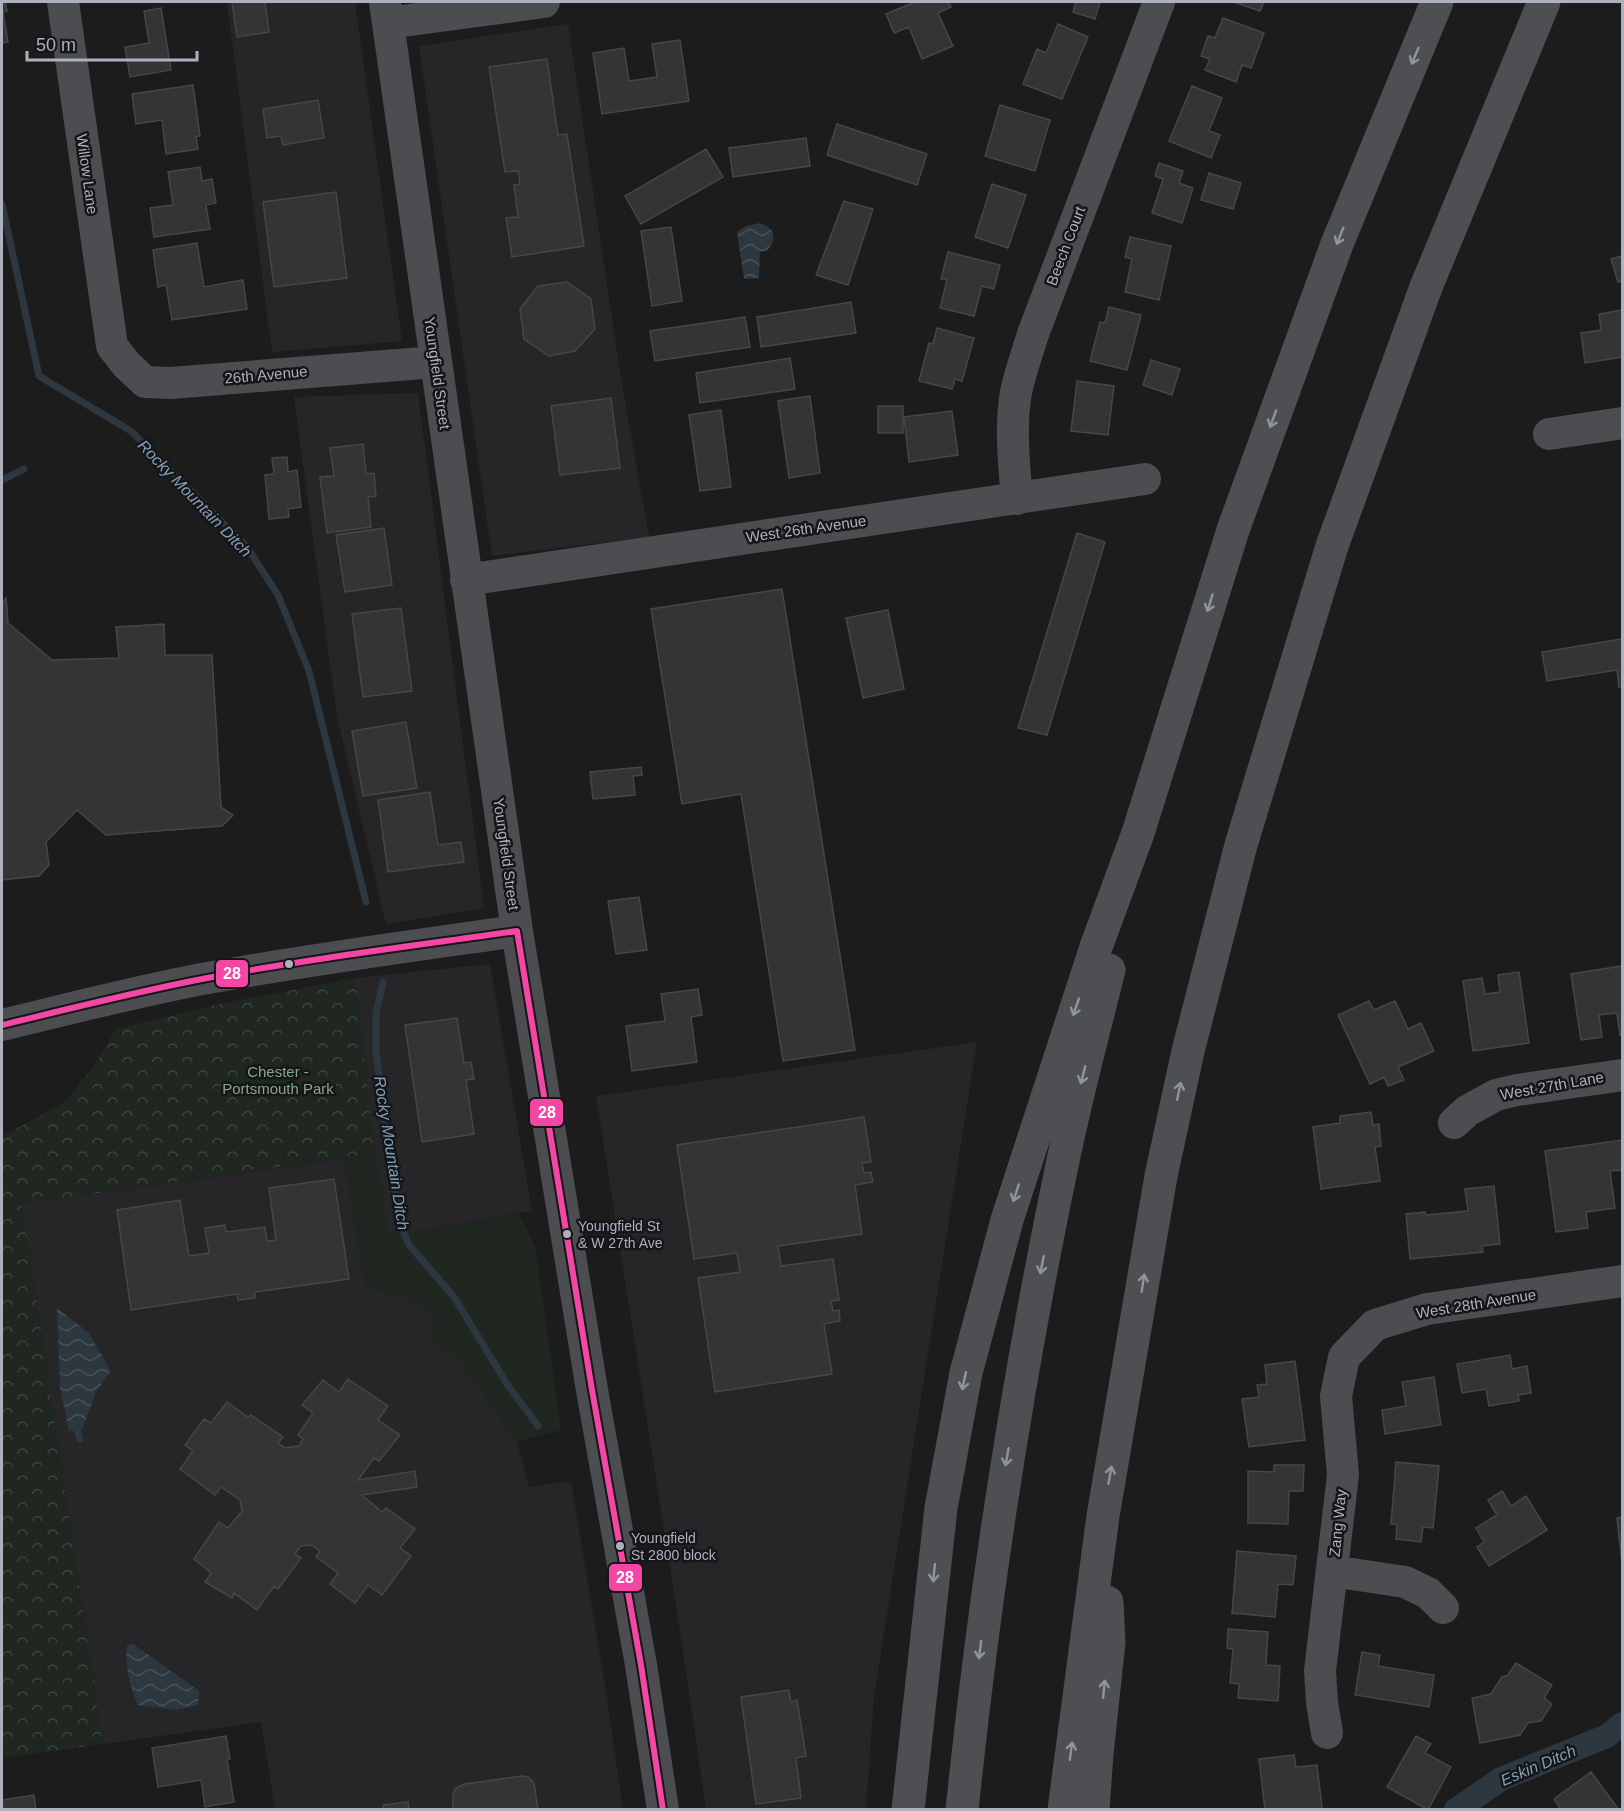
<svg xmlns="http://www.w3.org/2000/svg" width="1624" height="1811" font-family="Helvetica,sans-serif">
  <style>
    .built { fill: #262629 }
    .green { fill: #1f2720 }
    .park { fill: url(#park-crowns) }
    .water { fill: url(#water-waves) }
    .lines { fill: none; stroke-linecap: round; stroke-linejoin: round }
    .stream { stroke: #2d373f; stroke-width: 7 }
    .canal { stroke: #2d373f; stroke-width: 24 }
    .building { fill: #343434; stroke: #454648; stroke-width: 1.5 }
    .minor { stroke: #4c4d50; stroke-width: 32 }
    .highway { stroke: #4e4f52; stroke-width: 33 }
    .bus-1-casing { stroke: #161619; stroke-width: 10 }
    .bus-1 { stroke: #f346a5; stroke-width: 6 }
    .oneway { stroke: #90949e }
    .bus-dot { fill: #adb1be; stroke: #161619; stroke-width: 2 }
    .labels { text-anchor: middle; stroke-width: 5; stroke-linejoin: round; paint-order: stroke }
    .bus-label { font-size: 14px; fill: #adb1be; stroke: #161619; text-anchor: start }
    .street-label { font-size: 15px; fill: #adb1be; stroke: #161619 }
    .park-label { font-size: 15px; fill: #82aa86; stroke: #161619 }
    .water-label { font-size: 16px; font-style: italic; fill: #829fba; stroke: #161619 }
    .line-badge { stroke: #161619; stroke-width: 2 }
    .badge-label { font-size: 16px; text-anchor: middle; font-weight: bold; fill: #fff }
  </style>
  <defs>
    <pattern id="park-crowns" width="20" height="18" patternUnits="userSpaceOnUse" patternTransform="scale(1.5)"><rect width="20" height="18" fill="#1f2720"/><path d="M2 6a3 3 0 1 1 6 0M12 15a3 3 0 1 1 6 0" fill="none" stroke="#3d443f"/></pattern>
    <pattern id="water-waves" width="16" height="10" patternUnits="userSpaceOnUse" patternTransform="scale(1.5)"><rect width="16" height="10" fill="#2d373f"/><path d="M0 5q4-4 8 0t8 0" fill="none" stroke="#495259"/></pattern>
  </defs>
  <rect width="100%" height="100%" fill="#1c1c1c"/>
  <!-- built -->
  <path class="built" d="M227,2H355L402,341L272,352Z
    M568,24L621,378L649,537L492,556L419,46Z
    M418,393L484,908L386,924L337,717L294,397Z
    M490,964L532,1211L388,1237L375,1153L355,978Z
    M977,1042L874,1697L866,1809H706L681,1638L596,1096Z
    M345,1158L365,1285L419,1305L437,1315L430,1339L460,1360L517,1442L529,1487L571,1481L605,1685L623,1809H275L261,1722L103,1744L22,1204Z"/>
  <!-- green -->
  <path class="green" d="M375,1153L388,1237L519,1214L535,1246L561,1430L517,1442L460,1360L430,1339L437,1315L419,1305L365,1285L345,1158Z"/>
  <!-- park -->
  <path class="park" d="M355,978L375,1153L22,1204L103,1744L2,1758V1136L64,1103L94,1066L116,1029L224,1003Z"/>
  <!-- water -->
  <path class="water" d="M760,223L767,226L773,232V242L768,250L760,252L759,278L744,279L737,232L746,226Z
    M57,1308L89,1333L111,1371L96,1392L82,1430L69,1431L60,1387Z
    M133,1644L199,1691L198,1705L176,1710L138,1705C130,1687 125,1667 127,1646Z"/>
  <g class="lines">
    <!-- stream -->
    <path class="stream" d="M2,204L39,376L131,431L247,547L278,595L309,671L366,902
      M2,480L24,469
      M383,982L376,1013V1053L400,1224L409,1245L454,1297L507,1384L538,1426
      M76,1426L80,1439"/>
    <!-- canal -->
    <path class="canal" d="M1456,1810L1501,1779L1607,1736L1622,1724"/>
  </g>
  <!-- building -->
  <path class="building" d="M2,2H5L7,11L3,12L8,42L2,43Z
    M232,2H265L269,32L237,37Z
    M915,2H948L951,7L938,13L953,46L922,59L909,27L894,33L886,14Z
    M1076,2H1100L1095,19L1073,12Z
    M1234,2H1264L1260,11Z
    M161,8L171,70L130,77L125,47L149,43L144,11Z
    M1223,18L1264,33L1251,68L1242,65L1236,82L1205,70L1210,59L1201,56L1208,36L1215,38Z
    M1058,24L1088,37L1062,99L1023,84L1037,49L1046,53Z
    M680,40L689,101L602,114L593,53L624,48L629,81L657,77L652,44Z
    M547,59L558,135L567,134L584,246L512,257L506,218L518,217L514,185L520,184L518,171L505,172L489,67Z
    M193,85L200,136H196L198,149L166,154L162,120L136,124L132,94Z
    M1192,86L1222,98L1209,131L1220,135L1211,158L1169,141Z
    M318,100L324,138L283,145L281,136L267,138L263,109Z
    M1000,105L1050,120L1035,171L985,156Z
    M837,124L927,154L917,185L827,155Z
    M806,138L810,166L733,177L729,148Z
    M706,149L723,177L641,224L625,196Z
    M1159,163L1183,171L1179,183L1193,188L1182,223L1152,213L1163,179L1155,176Z
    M200,167L202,181L212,179L216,203L206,205L210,229L154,237L150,208L173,205L168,172Z
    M1209,173L1241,183L1233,209L1201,200Z
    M992,184L1026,195L1008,248L975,237Z
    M336,192L347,278L274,287L263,202Z
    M844,201L873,209L848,285L816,275Z
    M671,227L682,301L652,306L641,231Z
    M1130,237L1171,246L1159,300L1125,292L1132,259L1125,257Z
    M197,243L204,287L243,280L247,309L172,320L166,285L158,287L153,250Z
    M948,252L1000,265L994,289L982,286L974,316L940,308L947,280L941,279Z
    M1622,256V281L1618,282L1611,259Z
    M567,282L591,299L595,329L575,351L549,356L524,339L520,309L538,286Z
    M851,302L856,333L761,347L757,317Z
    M1109,307L1141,315L1127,370L1090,361L1100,322L1105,323Z
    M1622,310V357L1585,363L1581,333L1601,330L1599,314Z
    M745,317L750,347L655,361L650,331Z
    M937,328L974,338L962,381L955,379L952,389L919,381L929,343L933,344Z
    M790,358L795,389L700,403L696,373Z
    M1151,360L1180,369L1172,395L1143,385Z
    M1077,381L1114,386L1108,435L1071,431Z
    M810,396L820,473L789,478L778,401Z
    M611,398L620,468L560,475L551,406Z
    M878,406H903V433H878Z
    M721,410L731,487L700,491L689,415Z
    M952,411L958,455L909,462L904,417Z
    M363,444L366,474L374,473L376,496L368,497L371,527L327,533L320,477L334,476L330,448Z
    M287,457L288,472L297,470L301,507L288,509L289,517L269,519L265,475L274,474L272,458Z
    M384,528L392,585L345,592L336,535Z
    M1077,533L1105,542L1047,735L1018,728Z
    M782,589L855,1050L783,1061L741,794L682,804L651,609Z
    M6,598L8,623L52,660L119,658L116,627L164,624L165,655H212L221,807L233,815L222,826L106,835L77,810L46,842L49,865L39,876L2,880V604Z
    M401,608L412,691L363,697L352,614Z
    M888,610L904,689L863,698L846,618Z
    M1622,639V686L1619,687L1617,670L1547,681L1542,652Z
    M406,722L417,788L363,796L352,731Z
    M641,767L642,775L633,776L635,795L593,799L590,772Z
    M430,792L438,845L461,842L464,862L388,872L378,800Z
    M639,897L647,950L616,954L608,901Z
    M1622,966V1034L1620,1035L1617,1013L1599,1015L1602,1037L1581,1040L1571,974Z
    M1519,972L1529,1043L1473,1051L1463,981L1482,978L1485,994L1500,992L1498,975Z
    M698,989L702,1015L691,1017L697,1062L632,1071L626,1026L665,1021L661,994Z
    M1369,1001L1374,1010L1395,1001L1408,1029L1421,1023L1434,1051L1398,1067L1404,1080L1388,1086L1384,1077L1370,1084L1338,1015Z
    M457,1018L464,1063L471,1062L474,1079L466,1080L474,1134L422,1142L405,1025Z
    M1371,1112L1373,1125L1379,1124L1381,1146L1375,1147L1380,1181L1321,1189L1313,1127L1340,1123V1116Z
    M864,1117L871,1162L862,1163L864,1173L871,1172L873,1182L855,1185L862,1234L778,1246L781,1266L833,1259L839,1300L831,1301L833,1311L839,1310L840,1321L824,1324L832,1374L715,1392L698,1278L740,1272L737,1253L694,1259L677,1145Z
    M1622,1140V1170L1610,1171L1615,1208L1586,1212L1588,1228L1556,1232L1545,1151Z
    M334,1179L349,1279L255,1292V1298L238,1300L237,1294L131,1310L117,1210L180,1200L189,1256L209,1253L205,1228L225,1225L226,1232L265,1227L267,1241L276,1240L269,1188Z
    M1494,1186L1500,1244L1482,1246L1483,1252L1410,1259L1406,1214L1425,1212L1426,1215L1468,1211L1465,1189Z
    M1510,1355L1512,1369L1527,1366L1531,1393L1518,1395L1519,1401L1489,1406L1486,1389L1462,1393L1457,1364Z
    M1295,1361L1305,1440L1249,1447L1242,1399L1259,1397L1257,1385L1267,1384L1265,1365Z
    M1434,1377L1441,1425L1385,1434L1382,1410L1406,1406L1402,1382Z
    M348,1379L388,1406L378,1420L400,1435L379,1461L374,1458L358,1480L415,1471L417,1487L362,1495L382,1512L386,1508L415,1529L400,1548L411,1556L382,1595L368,1585L355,1603L330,1584L338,1573L316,1557L320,1551L311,1545L301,1546L295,1554L301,1558L278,1589L274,1586L257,1610L234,1593L232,1598L205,1582L211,1573L194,1559L219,1522L228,1528L242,1511L240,1500L221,1487L215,1495L180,1469L193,1451L185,1445L204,1419L211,1423L227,1402L248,1417L251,1415L283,1437L278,1443L285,1448L299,1446L303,1439L298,1435L313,1413L302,1405L323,1380L339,1392Z
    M1396,1462L1439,1466L1433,1528L1423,1527L1421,1542L1396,1539L1397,1524H1391Z
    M1274,1465H1304L1303,1491H1289L1288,1524L1248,1523V1471L1274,1472Z
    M1502,1491L1511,1506L1526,1496L1547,1530L1489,1566L1477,1547L1484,1542L1476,1528L1497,1515L1488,1500Z
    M1622,1517V1563L1617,1518Z
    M1237,1551L1296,1556L1293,1585L1278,1584L1275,1617L1232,1613Z
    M1228,1629L1268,1632L1266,1665L1280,1666L1278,1701L1238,1698L1239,1684L1230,1683L1233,1649L1227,1648Z
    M1362,1652L1380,1655L1378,1666L1434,1675L1429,1707L1355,1695Z
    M1516,1663L1552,1685L1544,1698L1552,1704L1541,1721L1528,1723L1520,1735L1480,1743L1472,1698L1491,1694L1502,1677L1507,1676Z
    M789,1690L791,1702L797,1700L806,1756L796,1758L801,1798L756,1804L741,1697Z
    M226,1736L230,1759H227L234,1802L205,1807L201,1780L158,1787L152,1748Z
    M1416,1736L1431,1744L1425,1753L1451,1767L1428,1810L1387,1787Z
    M1294,1755L1296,1767L1317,1765L1322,1808L1306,1810H1265L1259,1759Z
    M1591,1772L1619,1810H1561L1554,1799Z
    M522,1776L528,1777L534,1783L538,1810H453V1794L455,1789L460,1786L465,1784Z
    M34,1795L36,1810H2V1800Z
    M408,1802L409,1810H383V1805Z"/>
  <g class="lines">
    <!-- minor -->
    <path class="minor" d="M63,2L112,346L126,364L145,382L171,383L436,362
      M385,2L517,931L592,1390L641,1665L663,1810
      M388,23L544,2
      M1549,434L1622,423
      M1017,499C1014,464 1010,427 1016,392C1020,373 1027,354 1033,334L1159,2
      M466,580L1145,479
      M2,1025C68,1009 134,992 202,979C306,960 412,946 517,931
      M1454,1123L1467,1111L1496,1095L1517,1090L1622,1075
      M1332,1571L1405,1582L1428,1593L1443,1608
      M1327,1733L1322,1703L1320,1671L1343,1475L1336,1396L1344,1357L1375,1325L1427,1309L1622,1281"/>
    <!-- highway -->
    <path class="highway" d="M908,1810L941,1508L966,1373L1007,1220L1096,947L1138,833L1233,530L1337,244L1437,2
      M962,1810C985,1588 1019,1369 1065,1151C1078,1090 1094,1030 1109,970
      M1064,1810L1103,1516L1161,1176L1188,1051L1241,845L1332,546L1426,287L1544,2
      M1093,1810L1097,1754L1109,1642L1107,1602"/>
    <!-- bus-1 casing -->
    <g class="bus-1-casing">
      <path id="bus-1" d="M2,1025C68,1009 135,992 202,979C306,959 412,946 517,931L592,1390L641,1665L663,1810"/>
    </g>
    <!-- bus-1 -->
    <use href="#bus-1" class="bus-1"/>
  </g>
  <!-- one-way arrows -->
  <defs><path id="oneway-shaft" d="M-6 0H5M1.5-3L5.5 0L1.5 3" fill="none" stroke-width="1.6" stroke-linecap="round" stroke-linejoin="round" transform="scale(1.5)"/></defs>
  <g class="oneway">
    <use href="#oneway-shaft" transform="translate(1415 56) rotate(113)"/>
    <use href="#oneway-shaft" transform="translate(1340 236) rotate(112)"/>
    <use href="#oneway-shaft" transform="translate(1273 419) rotate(110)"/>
    <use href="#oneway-shaft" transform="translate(1210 603) rotate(107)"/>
    <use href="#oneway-shaft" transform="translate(1076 1007) rotate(109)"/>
    <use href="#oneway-shaft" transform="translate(1083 1075) rotate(104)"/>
    <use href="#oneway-shaft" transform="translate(1179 1091) rotate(-78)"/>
    <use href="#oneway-shaft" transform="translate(1016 1193) rotate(108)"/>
    <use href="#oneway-shaft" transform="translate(1042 1265) rotate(101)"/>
    <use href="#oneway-shaft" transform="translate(1143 1283) rotate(-81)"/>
    <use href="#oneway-shaft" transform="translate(964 1381) rotate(102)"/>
    <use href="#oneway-shaft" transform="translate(1007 1457) rotate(100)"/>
    <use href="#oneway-shaft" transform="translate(1110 1475) rotate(-80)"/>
    <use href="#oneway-shaft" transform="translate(934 1573) rotate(96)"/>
    <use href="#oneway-shaft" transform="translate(980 1650) rotate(97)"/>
    <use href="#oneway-shaft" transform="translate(1104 1689) rotate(-84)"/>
    <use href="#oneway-shaft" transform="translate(1071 1751) rotate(-82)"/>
  </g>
  <!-- markers -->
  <g class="bus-dot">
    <circle cx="289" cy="964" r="5"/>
    <circle cx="567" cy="1234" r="5"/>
    <circle cx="620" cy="1546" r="5"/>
  </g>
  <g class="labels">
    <!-- bus labels -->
    <g class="bus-label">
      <text x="578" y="1231">Youngfield St<tspan x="578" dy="17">&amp; W 27th Ave</tspan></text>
      <text x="631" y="1543">Youngfield<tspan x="631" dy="17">St 2800 block</tspan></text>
    </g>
    <!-- street labels -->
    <g class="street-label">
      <text transform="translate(87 174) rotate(82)" y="5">Willow Lane</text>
      <text transform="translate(1066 246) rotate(-69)" y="5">Beech Court</text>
      <text transform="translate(437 373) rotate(82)" y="5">Youngfield Street</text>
      <text transform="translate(266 375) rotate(-5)" y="5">26th Avenue</text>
      <text transform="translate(806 529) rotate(-8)" y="5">West 26th Avenue</text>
      <text transform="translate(506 854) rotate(82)" y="5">Youngfield Street</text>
      <text transform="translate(1552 1086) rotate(-10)" y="5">West 27th Lane</text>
      <text transform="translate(1476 1304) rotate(-9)" y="5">West 28th Avenue</text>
      <text transform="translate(1338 1523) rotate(-84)" y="5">Zang Way</text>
    </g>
    <!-- park labels -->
    <g class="park-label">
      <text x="278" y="1077">Chester -<tspan x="278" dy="17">Portsmouth Park</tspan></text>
    </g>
    <!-- water labels -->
    <g class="water-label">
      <text transform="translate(195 498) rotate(46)" y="6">Rocky Mountain Ditch</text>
      <text transform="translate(392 1153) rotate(81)" y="6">Rocky Mountain Ditch</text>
      <text transform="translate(1538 1765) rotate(-23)" y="6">Eskin Ditch</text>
    </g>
  </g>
  <g class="line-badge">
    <rect x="215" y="959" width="34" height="29" rx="6" fill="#f346a5"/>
    <rect x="529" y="1098" width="35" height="29" rx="6" fill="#f346a5"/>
    <rect x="608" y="1563" width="35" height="29" rx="6" fill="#f346a5"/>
  </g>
  <g class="badge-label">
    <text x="232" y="979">28</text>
    <text x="547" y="1118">28</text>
    <text x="625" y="1583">28</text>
  </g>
  <!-- border -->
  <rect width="1624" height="1811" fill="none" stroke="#adb1be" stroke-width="6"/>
  <!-- scale -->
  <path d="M27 51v9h170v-9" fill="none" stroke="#adb1be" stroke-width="3"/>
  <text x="36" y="51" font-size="18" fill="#adb1be" stroke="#161619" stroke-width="4.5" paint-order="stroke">50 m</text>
</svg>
